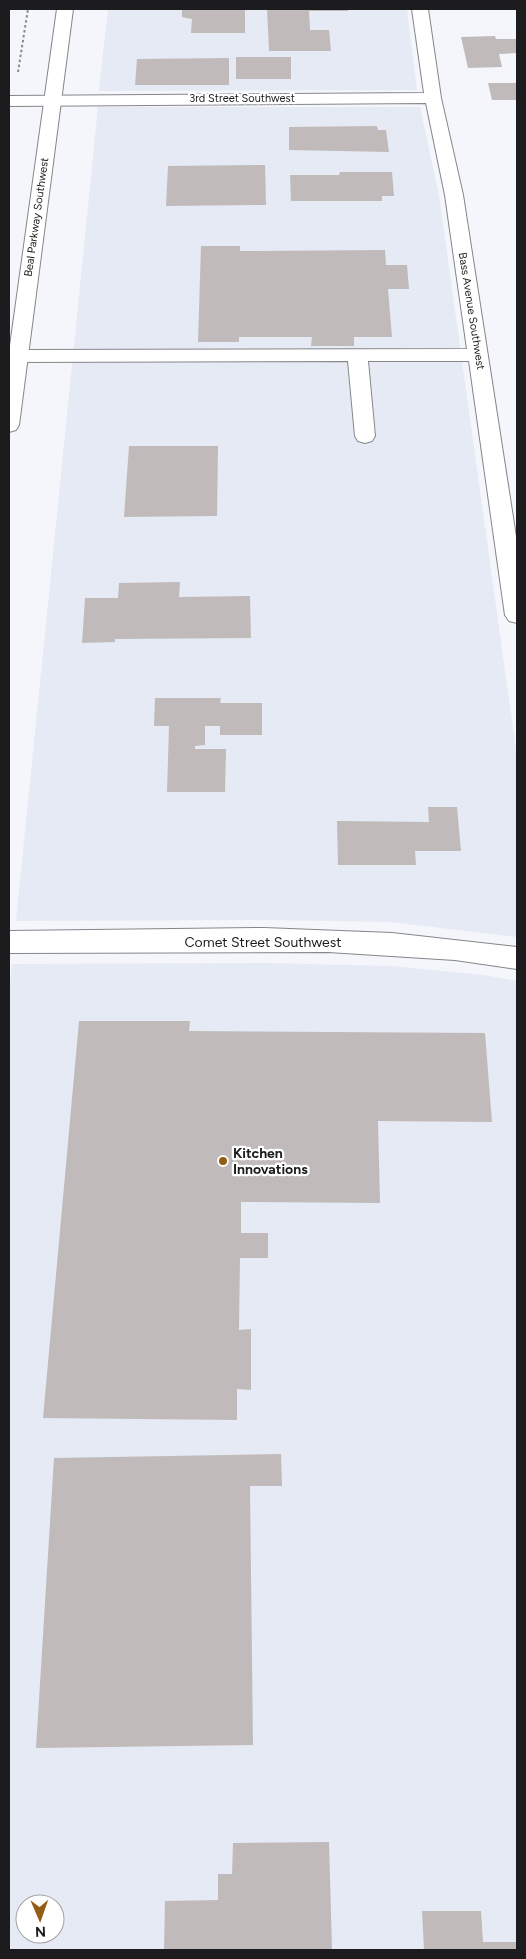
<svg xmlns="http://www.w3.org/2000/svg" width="526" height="1959" font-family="Figtree,sans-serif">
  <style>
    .built { fill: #e5eaf5; fill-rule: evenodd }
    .building { fill: #c0bbba }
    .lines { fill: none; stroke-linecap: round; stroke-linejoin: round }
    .minor-casing { stroke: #84868a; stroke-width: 2 }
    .major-casing { stroke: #84868a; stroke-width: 2 }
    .path { stroke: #87888b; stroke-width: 2; stroke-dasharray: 2.5 2.5; stroke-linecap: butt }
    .minor { fill: #fff; fill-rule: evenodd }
    .major { fill: #fff; fill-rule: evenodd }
    .poi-dot { fill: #945d16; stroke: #fff; stroke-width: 2 }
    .labels { text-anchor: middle; stroke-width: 4.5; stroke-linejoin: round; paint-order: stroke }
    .far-street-label { font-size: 11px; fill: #1c1c1e; stroke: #fff }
    .street-label { font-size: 14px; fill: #1c1c1e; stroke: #fff }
    .poi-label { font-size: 14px; font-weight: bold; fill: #1c1c1e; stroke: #fff; text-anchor: start }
  </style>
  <rect width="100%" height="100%" fill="#f4f6fb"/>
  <!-- built -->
  <path class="built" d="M108,9H407L417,90L99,91Z
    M98,107H420L439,195L517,757V937L390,922L267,920L16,921Z
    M268,963L391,966L484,975L517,981V1950H9V992L12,964ZM25,1904H55V1934H25Z"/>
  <!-- building -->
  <path class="building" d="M182,9H245V33H191L192,19L182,17Z
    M267,9H348V11H309L310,30H329L331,51H269Z
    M495,36L496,39H517V53L499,54L502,67L468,68L461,37Z
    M236,57H291V79H236Z
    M229,58V85H135L137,59Z
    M488,83H517V100H492Z
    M377,126L378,130H386L389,152L289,150V127Z
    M265,165L266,205L166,206L168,166Z
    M340,172H392L394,196H382V201H291L290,175H339Z
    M201,246H240V251L385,250L386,265H407L409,289H388L392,337H354V346H311L312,337H239V342H198Z
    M129,446H218L217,516L124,517Z
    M180,582L179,597L250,596L251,638L115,639V642L82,643L85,598H118L119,583Z
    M155,698H221L220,703H262V735H220V726H205V745L195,746V749H226L225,792H167L169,726H154Z
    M428,807H457L461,851H415L416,865H338L337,821L429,822Z
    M79,1021H190L189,1031L485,1033L492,1122L378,1121L380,1203L241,1202V1233H268V1258H240L239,1330L251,1329V1390L237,1389V1420L43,1418Z
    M281,1454L282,1486H250L253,1745L36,1748L54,1458Z
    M329,1842L332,1950H164L165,1901L218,1900V1874H232L233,1843Z
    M422,1911H481L483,1942H517V1950H424Z"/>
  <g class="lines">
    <!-- minor casing -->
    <g class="minor-casing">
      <path id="minor" d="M412,9H428L441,98L463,195L517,543V623L509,621L505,615L469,361H368L375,436L372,441L365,443L358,441L355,436L348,361L18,362L11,360L9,357L11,352L18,350L467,349L445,195L426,103L9,106V96L424,93Z
        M264,928L392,933L517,947V969L455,960L328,952L9,953V931Z"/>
    </g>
    <!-- major casing -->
    <g class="major-casing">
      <path id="major" d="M57,9H73L19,425L16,430L9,432V353Z"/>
    </g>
    <!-- path -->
    <path class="path" d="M18,72L28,9"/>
    <!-- minor -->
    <use href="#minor" class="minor"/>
    <!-- major -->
    <use href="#major" class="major"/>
  </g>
  <!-- markers -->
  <circle class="poi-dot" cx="223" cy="1161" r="5"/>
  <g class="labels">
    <!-- far-street labels -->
    <g class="far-street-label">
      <text x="242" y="102">3rd Street Southwest</text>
      <text transform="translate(36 217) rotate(-82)" y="4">Beal Parkway Southwest</text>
      <text transform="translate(472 311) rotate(81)" y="4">Bass Avenue Southwest</text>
    </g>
    <!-- street labels -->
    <g class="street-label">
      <text x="263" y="947">Comet Street Southwest</text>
    </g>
    <!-- poi labels -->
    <g class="poi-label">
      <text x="233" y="1158">Kitchen<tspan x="233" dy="16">Innovations</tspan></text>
    </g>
  </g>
  <!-- border -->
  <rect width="526" height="1959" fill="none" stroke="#1c1c1e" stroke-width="20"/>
  <!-- north arrow -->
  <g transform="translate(40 1919) rotate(178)"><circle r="24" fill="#ffffff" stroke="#a4a4a5"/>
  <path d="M0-4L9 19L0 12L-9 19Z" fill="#945d16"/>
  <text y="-8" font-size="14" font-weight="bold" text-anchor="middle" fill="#1c1c1e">N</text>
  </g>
</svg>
